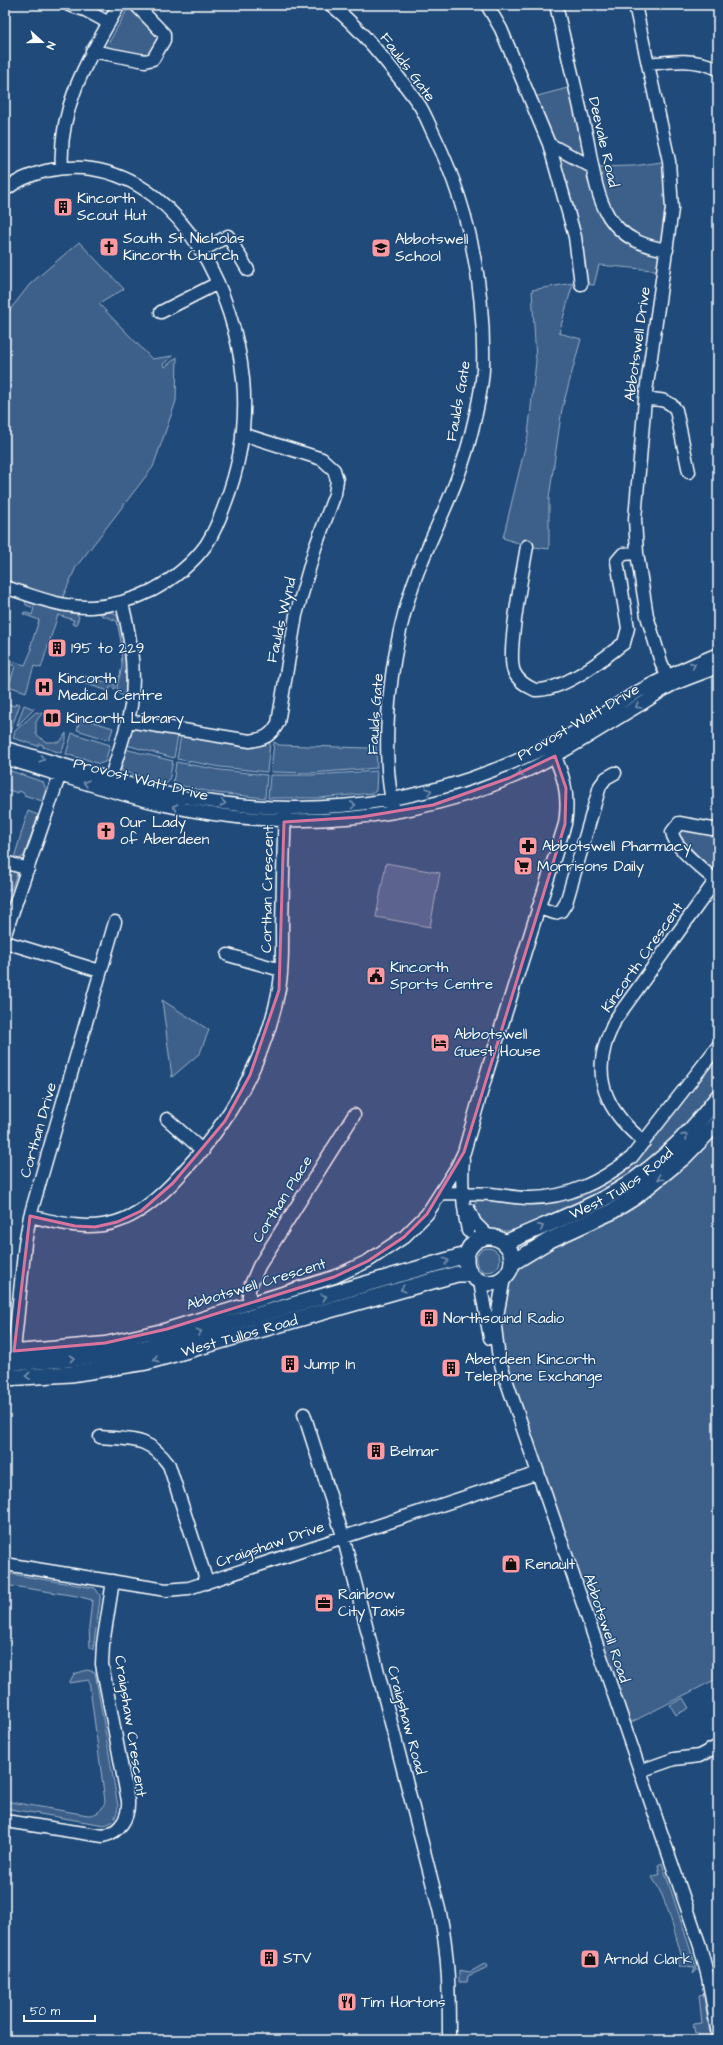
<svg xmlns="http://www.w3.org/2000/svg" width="723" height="2045" font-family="'Architects Daughter',sans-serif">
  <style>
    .green { fill: #3c618b; stroke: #9eb0c5 }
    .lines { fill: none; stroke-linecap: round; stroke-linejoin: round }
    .minor-casing { stroke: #fff; stroke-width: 15 }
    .major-casing { stroke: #fff; stroke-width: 18 }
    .minor { stroke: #1f4a7a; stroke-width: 12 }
    .major { stroke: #1f4a7a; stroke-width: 15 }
    .oneway { stroke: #7992af }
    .marked { fill: #da749d; fill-opacity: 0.2; stroke: #da749d; stroke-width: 3; stroke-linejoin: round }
    .labels { text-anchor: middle; stroke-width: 3; stroke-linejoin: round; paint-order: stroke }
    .street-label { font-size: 15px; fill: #fff; stroke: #1f4a7a }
    .poi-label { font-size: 15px; fill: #fff; stroke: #1f4a7a; text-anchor: start }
  </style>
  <rect width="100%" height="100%" fill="#1f4a7a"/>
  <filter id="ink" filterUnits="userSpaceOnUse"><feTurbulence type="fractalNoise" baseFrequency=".025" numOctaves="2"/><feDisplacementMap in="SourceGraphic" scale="8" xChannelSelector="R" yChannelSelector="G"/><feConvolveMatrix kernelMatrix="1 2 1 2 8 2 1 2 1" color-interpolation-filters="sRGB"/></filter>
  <g filter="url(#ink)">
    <!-- green -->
    <path class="green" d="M128,8H132L157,31L158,41L147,57L108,48L107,46Z
      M575,86L593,167L633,166L669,161L664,271L599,265L594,285L581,284L579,259L530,98Z
      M79,242L124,289L99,304L152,359L173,356L163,364L165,367L177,357L176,401L153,467L76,567L62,599L5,582V308L9,311L30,284Z
      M573,283L559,333L581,339L562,409L549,498V549L527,546L503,538L528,435L536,361L532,290Z
      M25,601L59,611L77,614L79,617L76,625L72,624L74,620L58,615L41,668L34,666L26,692L5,685V681L10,683L15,666L9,664L8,660L25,665L32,649L30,648L39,620L23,614L24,612L32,615L34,608L26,605Z
      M113,612C126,619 125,675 126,690L124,696L119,694L117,686L122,667L121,642L117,621L101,615V613Z
      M81,675L115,685V689L110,687L109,691L79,682Z
      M16,703L20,704L9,735L5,732V714L8,704L15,706Z
      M24,705L34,709L18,725H17Z
      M36,712L42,713L36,722V734L46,742H60L66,733V740L61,753L43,747V745L39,744L38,746L13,738L15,731Z
      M81,718L113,728L109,740L77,730Z
      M136,728L178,735L174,758L126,745L130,730Z
      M72,733L110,745L105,762L99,764L83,758L82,759L66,754Z
      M181,735L258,746L270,742L267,772L220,767L177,759Z
      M274,742L279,745L368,748L376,746L377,768L311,773L271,772Z
      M125,749L173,761L169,781L166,784L122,771L120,764Z
      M176,762L220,770L267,775L265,798L216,793L173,784Z
      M5,769L43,782L46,789L42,801L24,795V793L19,791L18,793L5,789Z
      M377,771L376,791L373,793L320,798H268L270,775H311Z
      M28,811L38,815L24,856L19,859L14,858Z
      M680,829L718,834V861L714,869L708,868L678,840L676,831Z
      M386,863L440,873L430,927L376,917Z
      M5,867L18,871L11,890L5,888Z
      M162,1000L209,1030L200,1053L172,1077Z
      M718,1052V1089L658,1155L605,1193L523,1228L508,1231H494L481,1225L473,1207L479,1199L515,1204H542L571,1198L602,1184Z
      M718,1122V1678L624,1726L496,1342L507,1275L512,1263L611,1212Z
      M476 1260a12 12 0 1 1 24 0a12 12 0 1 1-24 0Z
      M5,1573L95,1588L100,1595V1600L93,1650L90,1647L89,1627L92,1600L77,1596L5,1585Z
      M87,1670L95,1672L118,1806C117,1816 114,1823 104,1825L5,1808V1801L88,1815C97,1815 103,1810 105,1801L89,1680L69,1683L74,1674Z
      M683,1698L689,1708L676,1715L670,1705Z
      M662,1863L697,1970L693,1974L695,1968L680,1967L677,1960L682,1958C674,1931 668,1901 652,1877L660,1874L658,1865Z
      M486,1963L488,1967L468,1976L467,1982H459V1970L470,1972Z
      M703,1994L704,1997L711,2040H699L698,2033H695L693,2024L702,2023L699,1995Z"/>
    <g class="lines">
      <!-- minor casing -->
      <g class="minor-casing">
        <path id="minor" d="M69,5L85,10L109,23
          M331,5C353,22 371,43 388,64C399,78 410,91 420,106C426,116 430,127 435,137C470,210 485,289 483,369C482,388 474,423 469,442C457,487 435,528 418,571C392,638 378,741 394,811
          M487,5L501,29L549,144L575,237L581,284
          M556,5C566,49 577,94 587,138C592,163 595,194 609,217C623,238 643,246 667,250
          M635,5L669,161L672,209L645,399L635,519L637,553L647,616L661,662L670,683
          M92,51L145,61L153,59L164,40V34L136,5
          M648,64C673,61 695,58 718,69
          M549,144L592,167
          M62,168C58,106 89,57 119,5
          M5,190C29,171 62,165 92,169C185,183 235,295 243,379C247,421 240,465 225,504C220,518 214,533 206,545C192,564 173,579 153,590C133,600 114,606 91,607C61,608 33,596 5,587
          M201,251L228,236L248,270
          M161,312L218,283
          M645,399C657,400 668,398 676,410L689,472
          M527,546C523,571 506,653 514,672C518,681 526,686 535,690C564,691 601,660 624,643L628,628L617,561L623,554L637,553
          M128,721L250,741C264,739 271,736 278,723L296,615L315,548L335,494L337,480L334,470L322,459L242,434
          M5,748C60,763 114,782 169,794C290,820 404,810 518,760C539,751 562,740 582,728C601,716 619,702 639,691C665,677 691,665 718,654
          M5,758C58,774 111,793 165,805C286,833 415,823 528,770C568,751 605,725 643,703C653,697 662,690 672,685C687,678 703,673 718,667
          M108,786C116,760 126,733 131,706C136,672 131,637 122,603
          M5,862L28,869
          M716,881C704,870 674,848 672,832L679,823L718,830
          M538,908L555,913L561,911L566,903L600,786L606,778L615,773
          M5,934L62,768
          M5,942L100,971
          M228,955L281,970
          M167,1119L203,1151
          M644,1142C613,1116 593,1087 605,1045C607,1037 612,1028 615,1020L718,877
          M463,1159C461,1183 463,1208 468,1231
          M441,1193C457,1193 474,1193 490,1194C503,1195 515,1198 527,1198C567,1199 600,1182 631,1158L718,1046
          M469,1210L475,1223L488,1236
          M30,1216C59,1223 87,1231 116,1222C142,1214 164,1193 181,1174C229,1123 266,1059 279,989C283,968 282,947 282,926C283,888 283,851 285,814
          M504,1278L495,1327L499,1359L700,1946L708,1977L718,2034
          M480,1282L490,1338
          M249,1303V1289L259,1266L354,1115
          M14,1351L25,1243L30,1216L115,922
          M5,1352L105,1343L167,1329L334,1277L368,1261L404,1237L427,1214L457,1167L464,1152L488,1069L565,824C570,792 563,774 550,745
          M304,1414L343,1536L440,1913C449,1956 449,1997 449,2040
          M100,1437C133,1440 148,1436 169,1465L205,1576L206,1583
          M5,1564L166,1590L189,1588L538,1473
          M640,1771L674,1759L699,1756L718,1746
          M5,1821L103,1836C120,1832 129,1818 128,1801L102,1664L103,1644L113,1581"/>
      </g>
      <!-- major casing -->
      <g class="major-casing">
        <g id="major">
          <circle cx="489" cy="1260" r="23"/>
          <path id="s1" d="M505,1243C538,1228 573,1215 605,1198C650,1174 688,1137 718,1097"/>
          <path d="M512,1263L550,1240L611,1212L635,1197L684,1157L718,1122"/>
          <path d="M5,1363L71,1359L144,1348L466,1255"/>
          <path id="s2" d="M5,1378L71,1374L146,1362L457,1274H470"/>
        </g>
      </g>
      <!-- minor -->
      <use href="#minor" class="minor"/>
      <!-- major -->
      <use href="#major" class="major"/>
    </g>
    <!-- one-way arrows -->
    <defs><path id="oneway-chevron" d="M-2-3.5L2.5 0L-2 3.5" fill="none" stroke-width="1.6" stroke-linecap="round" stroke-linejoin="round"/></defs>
    <g class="oneway">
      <use href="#oneway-chevron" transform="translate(693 665) rotate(-24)"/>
      <use href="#oneway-chevron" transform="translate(638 706) rotate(149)"/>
      <use href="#oneway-chevron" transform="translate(42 759) rotate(16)"/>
      <use href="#oneway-chevron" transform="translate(520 774) rotate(156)"/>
      <use href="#oneway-chevron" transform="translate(86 783) rotate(-164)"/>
      <use href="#oneway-chevron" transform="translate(429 791) rotate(-14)"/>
      <use href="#oneway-chevron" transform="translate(223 803) rotate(9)"/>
      <use href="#oneway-chevron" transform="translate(353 805) rotate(-7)"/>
      <use href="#oneway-chevron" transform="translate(175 807) rotate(-169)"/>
      <use href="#oneway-chevron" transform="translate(685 1136) rotate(-48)"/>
      <use href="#oneway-chevron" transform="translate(660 1178) rotate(142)"/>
      <use href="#oneway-chevron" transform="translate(541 1227) rotate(-24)"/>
      <use href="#oneway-chevron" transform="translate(446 1261) rotate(-15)"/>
      <use href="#oneway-chevron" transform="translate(403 1289) rotate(164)"/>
      <use href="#oneway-chevron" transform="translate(324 1297) rotate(-16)"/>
      <use href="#oneway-chevron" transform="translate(199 1332) rotate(-15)"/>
      <use href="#oneway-chevron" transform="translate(72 1358) rotate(-6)"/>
      <use href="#oneway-chevron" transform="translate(156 1359) rotate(164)"/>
      <use href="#oneway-chevron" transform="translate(28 1376) rotate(177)"/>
    </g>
  </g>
  <!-- marked area -->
  <path class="marked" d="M555,756L566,788L565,824L464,1152L427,1214L404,1237L368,1261L334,1277L167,1329L105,1343L14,1351L30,1216L75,1226L95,1227L117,1222L141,1211L173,1183L225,1121L250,1075L279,990L284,822L361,817L433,805L509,778Z"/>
  <!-- icons -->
  <defs>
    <g id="building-square" transform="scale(1)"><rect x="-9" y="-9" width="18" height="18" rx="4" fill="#ff9aa2" stroke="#1f4a7a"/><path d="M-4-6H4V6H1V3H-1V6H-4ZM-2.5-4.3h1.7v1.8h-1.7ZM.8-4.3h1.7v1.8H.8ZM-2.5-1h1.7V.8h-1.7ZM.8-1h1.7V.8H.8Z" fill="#111"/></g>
    <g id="church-square" transform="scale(1)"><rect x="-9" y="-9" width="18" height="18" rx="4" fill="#ff9aa2" stroke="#1f4a7a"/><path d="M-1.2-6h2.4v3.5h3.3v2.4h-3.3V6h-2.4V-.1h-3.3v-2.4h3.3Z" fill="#111"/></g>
    <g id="school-square" transform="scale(1)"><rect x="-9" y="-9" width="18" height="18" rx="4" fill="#ff9aa2" stroke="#1f4a7a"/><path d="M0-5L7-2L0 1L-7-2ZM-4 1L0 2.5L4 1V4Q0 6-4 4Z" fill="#111"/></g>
    <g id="hospital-square" transform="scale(1)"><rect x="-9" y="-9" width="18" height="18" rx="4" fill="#ff9aa2" stroke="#1f4a7a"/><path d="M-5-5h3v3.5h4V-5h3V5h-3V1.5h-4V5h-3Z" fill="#111"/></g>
    <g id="library-square" transform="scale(1)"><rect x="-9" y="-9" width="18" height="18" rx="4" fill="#ff9aa2" stroke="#1f4a7a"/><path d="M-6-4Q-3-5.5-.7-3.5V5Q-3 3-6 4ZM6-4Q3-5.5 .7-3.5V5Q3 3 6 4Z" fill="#111"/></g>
    <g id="pharmacy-square" transform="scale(1)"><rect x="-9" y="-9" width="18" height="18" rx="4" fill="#ff9aa2" stroke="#1f4a7a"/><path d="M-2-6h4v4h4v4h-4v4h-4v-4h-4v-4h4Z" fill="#111"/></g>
    <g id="supermarket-square" transform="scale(1)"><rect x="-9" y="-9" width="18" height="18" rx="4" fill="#ff9aa2" stroke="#1f4a7a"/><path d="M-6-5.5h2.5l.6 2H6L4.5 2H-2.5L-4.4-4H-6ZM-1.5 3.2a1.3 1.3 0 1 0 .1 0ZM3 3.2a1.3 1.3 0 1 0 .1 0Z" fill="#111"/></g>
    <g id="civic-square" transform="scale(1)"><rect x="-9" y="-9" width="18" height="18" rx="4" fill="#ff9aa2" stroke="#1f4a7a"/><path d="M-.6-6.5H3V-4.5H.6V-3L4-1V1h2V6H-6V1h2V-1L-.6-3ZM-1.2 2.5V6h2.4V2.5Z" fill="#111"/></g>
    <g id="hotel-square" transform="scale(1)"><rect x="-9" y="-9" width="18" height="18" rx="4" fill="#ff9aa2" stroke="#1f4a7a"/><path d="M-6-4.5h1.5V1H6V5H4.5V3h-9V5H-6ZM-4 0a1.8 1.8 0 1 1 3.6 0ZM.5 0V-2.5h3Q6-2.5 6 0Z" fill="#111"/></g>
    <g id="shop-square" transform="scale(1)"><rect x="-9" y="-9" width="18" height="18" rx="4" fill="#ff9aa2" stroke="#1f4a7a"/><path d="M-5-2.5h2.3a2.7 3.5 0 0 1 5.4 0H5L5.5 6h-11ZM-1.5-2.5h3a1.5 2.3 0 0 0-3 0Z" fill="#111"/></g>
    <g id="office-square" transform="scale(1)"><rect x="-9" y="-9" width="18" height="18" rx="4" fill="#ff9aa2" stroke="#1f4a7a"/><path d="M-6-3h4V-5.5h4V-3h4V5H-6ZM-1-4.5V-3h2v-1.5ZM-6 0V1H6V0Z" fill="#111"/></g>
    <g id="restaurant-square" transform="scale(1)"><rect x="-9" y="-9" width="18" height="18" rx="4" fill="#ff9aa2" stroke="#1f4a7a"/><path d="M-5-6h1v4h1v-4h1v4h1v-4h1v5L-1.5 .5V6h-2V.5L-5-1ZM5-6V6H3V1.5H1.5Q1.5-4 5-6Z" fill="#111"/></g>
  </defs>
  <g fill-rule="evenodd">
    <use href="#building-square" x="63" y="207"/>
    <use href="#church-square" x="109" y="247"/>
    <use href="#school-square" x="381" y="248"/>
    <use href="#building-square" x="57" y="648"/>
    <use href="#hospital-square" x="44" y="687"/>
    <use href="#library-square" x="52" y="718"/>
    <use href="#church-square" x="106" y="831"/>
    <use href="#pharmacy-square" x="528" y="846"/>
    <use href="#supermarket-square" x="523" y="866"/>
    <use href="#civic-square" x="376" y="976"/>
    <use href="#hotel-square" x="440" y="1043"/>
    <use href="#building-square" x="429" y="1318"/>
    <use href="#building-square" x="290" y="1364"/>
    <use href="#building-square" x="451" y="1368"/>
    <use href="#building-square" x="376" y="1451"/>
    <use href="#shop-square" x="511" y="1564"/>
    <use href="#office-square" x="324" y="1603"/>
    <use href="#building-square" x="269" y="1958"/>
    <use href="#shop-square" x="590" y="1959"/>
    <use href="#restaurant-square" x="347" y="2002"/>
  </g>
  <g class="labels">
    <!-- street labels -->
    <g class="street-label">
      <text transform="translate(408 67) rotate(53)" y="5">Faulds Gate</text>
      <text transform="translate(604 142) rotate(77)" y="5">Deevale Road</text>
      <text transform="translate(637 344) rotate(-82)" y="5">Abbotswell Drive</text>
      <text transform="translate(458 401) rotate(-80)" y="5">Faulds Gate</text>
      <text transform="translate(281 620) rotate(-77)" y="5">Faulds Wynd</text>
      <text transform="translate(375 714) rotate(-86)" y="5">Faulds Gate</text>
      <text transform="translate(578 722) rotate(-30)" y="5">Provost Watt Drive</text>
      <text transform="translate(141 779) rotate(14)" y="5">Provost Watt Drive</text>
      <text transform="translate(267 889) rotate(-89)" y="5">Corthan Crescent</text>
      <text transform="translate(642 957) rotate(-55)" y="5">Kincorth Crescent</text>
      <text transform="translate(38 1130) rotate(-74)" y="5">Corthan Drive</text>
      <text dy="5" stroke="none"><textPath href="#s1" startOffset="131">West Tullos Road</textPath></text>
      <text transform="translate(282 1199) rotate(-58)" y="5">Corthan Place</text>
      <text transform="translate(256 1284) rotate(-17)" y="5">Abbotswell Crescent</text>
      <text dy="5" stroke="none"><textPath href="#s2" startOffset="239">West Tullos Road</textPath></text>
      <text transform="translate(270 1544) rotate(-19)" y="5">Craigshaw Drive</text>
      <text transform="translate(607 1628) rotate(71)" y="5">Abbotswell Road</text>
      <text transform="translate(407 1720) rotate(75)" y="5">Craigshaw Road</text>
      <text transform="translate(131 1726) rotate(81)" y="5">Craigshaw Crescent</text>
    </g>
    <!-- poi labels -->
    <g class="poi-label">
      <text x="77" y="203">Kincorth<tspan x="77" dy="17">Scout Hut</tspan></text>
      <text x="123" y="243">South St Nicholas<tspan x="123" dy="17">Kincorth Church</tspan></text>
      <text x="395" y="244">Abbotswell<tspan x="395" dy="17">School</tspan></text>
      <text x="71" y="653">195 to 229</text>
      <text x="58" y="683">Kincorth<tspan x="58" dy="17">Medical Centre</tspan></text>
      <text x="66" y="723">Kincorth Library</text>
      <text x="120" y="827">Our Lady<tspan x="120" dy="17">of Aberdeen</tspan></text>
      <text x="542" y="851">Abbotswell Pharmacy</text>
      <text x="537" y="871">Morrisons Daily</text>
      <text x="390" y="972">Kincorth<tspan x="390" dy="17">Sports Centre</tspan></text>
      <text x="454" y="1039">Abbotswell<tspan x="454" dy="17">Guest House</tspan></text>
      <text x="443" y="1323">Northsound Radio</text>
      <text x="465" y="1364">Aberdeen Kincorth<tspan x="465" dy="17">Telephone Exchange</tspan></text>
      <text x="304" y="1369">Jump In</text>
      <text x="390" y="1456">Belmar</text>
      <text x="525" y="1569">Renault</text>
      <text x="338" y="1599">Rainbow<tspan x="338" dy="17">City Taxis</tspan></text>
      <text x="283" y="1963">STV</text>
      <text x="604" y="1964">Arnold Clark</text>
      <text x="361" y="2007">Tim Hortons</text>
    </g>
  </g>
  <!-- margin -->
  <rect width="723" height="2045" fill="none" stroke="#1f4a7a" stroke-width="20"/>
  <rect x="10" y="10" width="703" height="2025" fill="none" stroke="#fff" stroke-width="1.5" filter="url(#ink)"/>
  <!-- north arrow -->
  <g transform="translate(42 42) rotate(111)" stroke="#1f4a7a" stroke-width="3" paint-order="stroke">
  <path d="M0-3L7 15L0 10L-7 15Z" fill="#ffffff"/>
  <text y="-6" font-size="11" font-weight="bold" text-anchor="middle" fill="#ffffff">N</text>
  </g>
  <!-- scale -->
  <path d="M24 2015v6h71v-6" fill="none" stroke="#ffffff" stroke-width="2"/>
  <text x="30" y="2015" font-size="12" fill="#ffffff" stroke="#1f4a7a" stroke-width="3" paint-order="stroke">50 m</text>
</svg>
